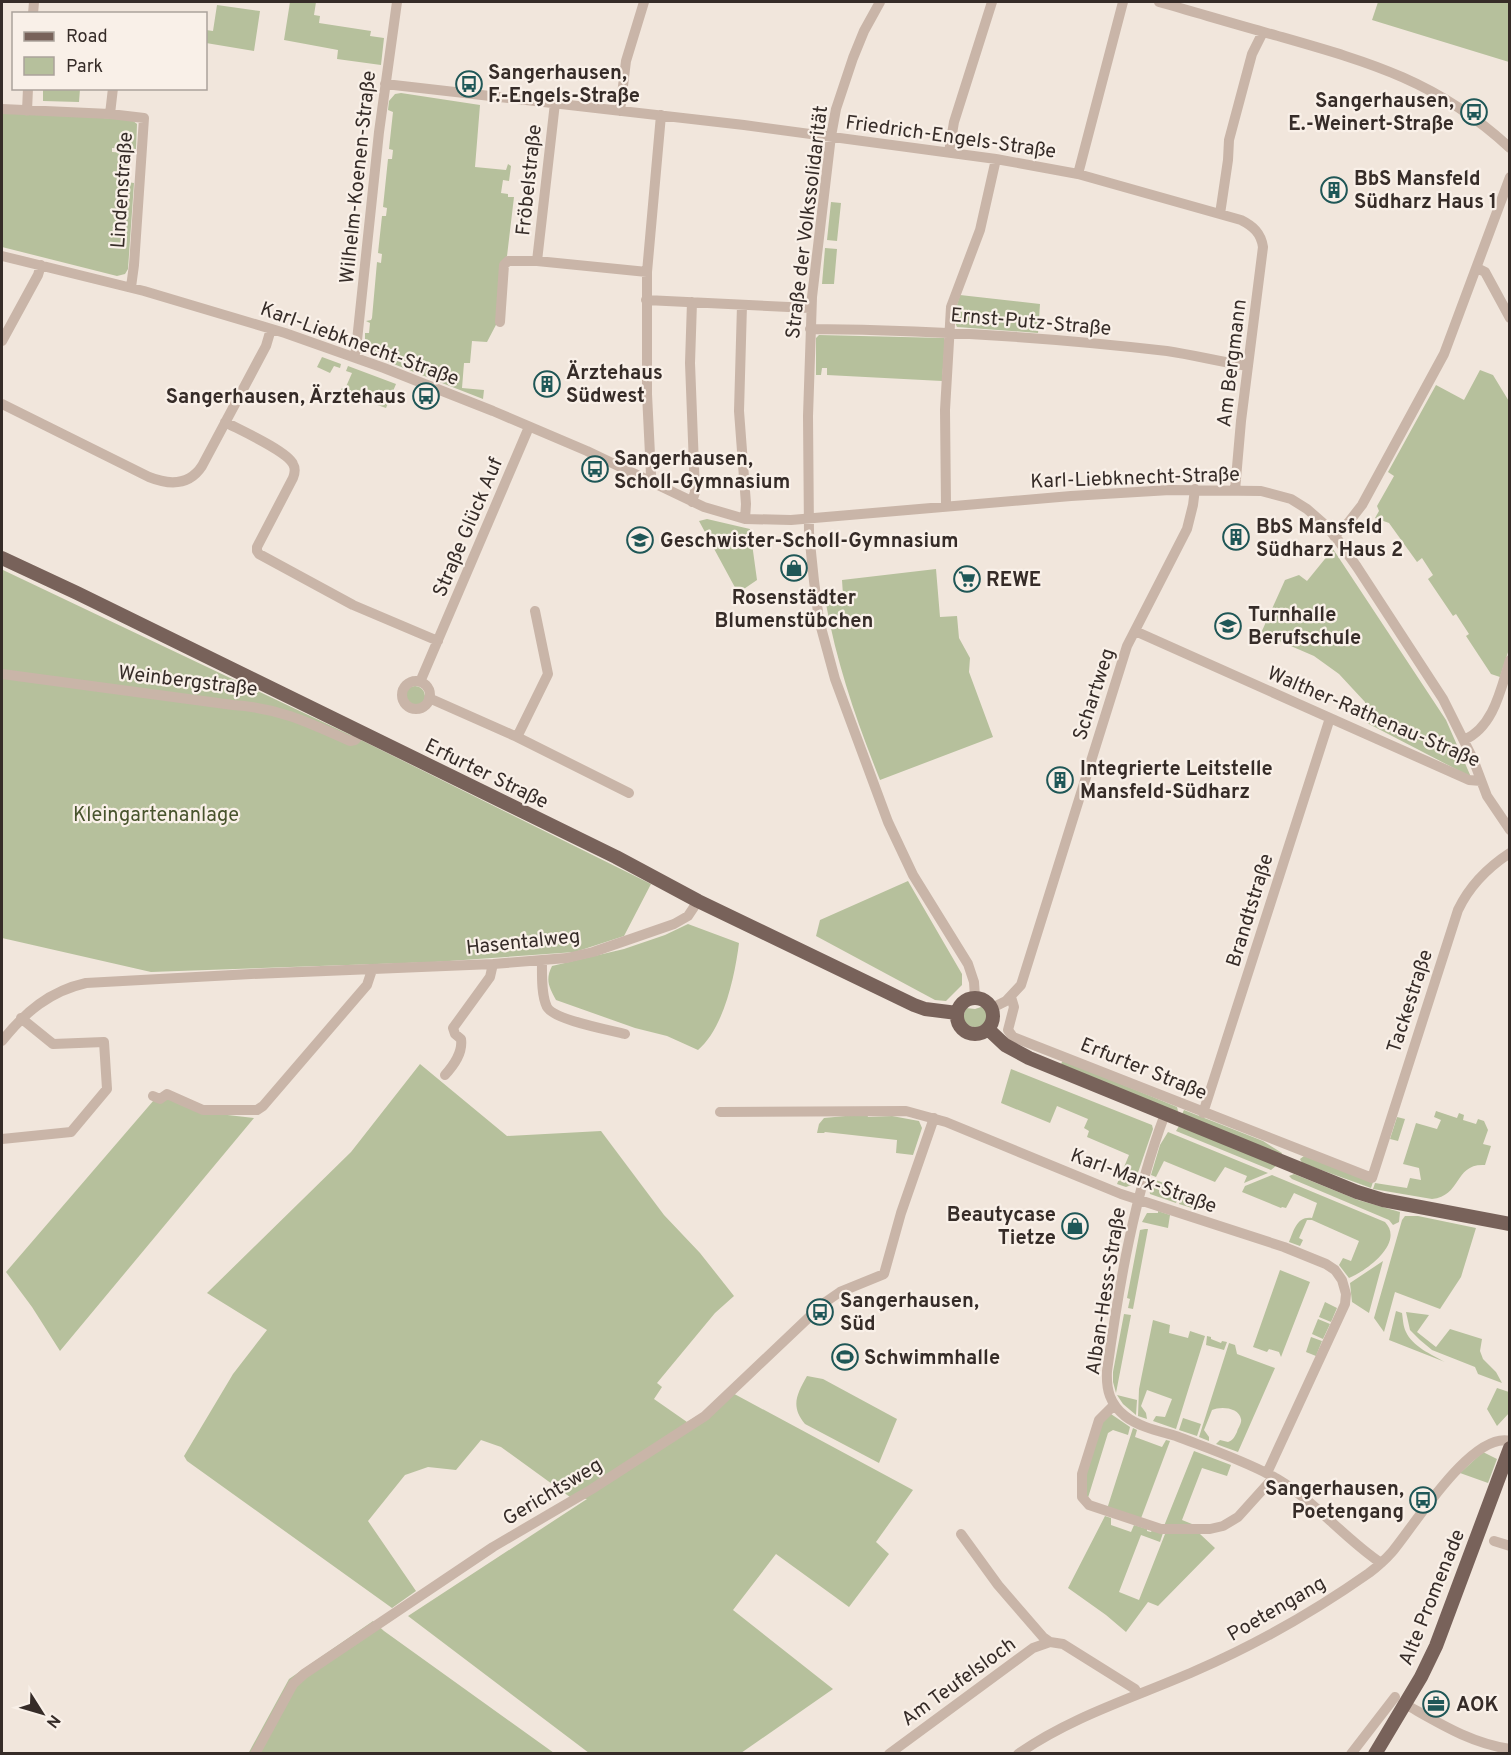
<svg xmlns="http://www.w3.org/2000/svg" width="1511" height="1755" font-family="Overpass,sans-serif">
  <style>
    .green { fill: #b6c09c }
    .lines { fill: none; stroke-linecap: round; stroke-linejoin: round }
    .minor { stroke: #c9b5a8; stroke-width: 10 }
    .major { stroke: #78625a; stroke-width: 14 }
    .labels { text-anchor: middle; stroke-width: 4.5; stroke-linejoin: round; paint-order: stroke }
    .poi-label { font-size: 20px; font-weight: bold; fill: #362c28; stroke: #f9f0e8; text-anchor: start }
    .street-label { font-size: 20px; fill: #362c28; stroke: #f9f0e8 }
    .park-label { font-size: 20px; fill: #48542d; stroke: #f9f0e8 }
  </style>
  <rect width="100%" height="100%" fill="#f1e6dc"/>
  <!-- green -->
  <path class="green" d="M290,2H316L314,15L320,16L319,23L371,31L370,36L384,38L381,65L337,59L338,50L284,40Z
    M1378,2H1509V62L1372,20Z
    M217,5L260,11L254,51L206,43V30L213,31Z
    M43,89H80L79,102L43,101Z
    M401,93L480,105L475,167L506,170L508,164L511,166L509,181L503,180L501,193L508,194V197H514L507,256L503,261L498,321L487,342L472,341L470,363H464L462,388L484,390L483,399L373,356L365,348V333H369L370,323L366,321L371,320L372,318L377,262L381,263L382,254L378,253L382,216H386L387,208L383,207L388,159H392L393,150L389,149L393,112L388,110L389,101L395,94Z
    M2,111L132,120L137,124L136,149L112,148V152L129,153L127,182L134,183L128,269L125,274L117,276L2,247Z
    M831,202L841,203L837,241L827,240Z
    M825,248L837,249L834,284H822Z
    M960,295L1040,304L1038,333L957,327C952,318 957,305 960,295Z
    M819,335L944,338L945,341L942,381L827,375V368H822L821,375H816V338Z
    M322,357L341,364L340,368L334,366L330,373L317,367Z
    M348,366L396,384L386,408L340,392L342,388L345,389L352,373L346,371Z
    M1480,370L1493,375L1510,403V646L1500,677L1491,674L1466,636L1469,634L1456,614L1453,616L1428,579L1433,575L1422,558L1417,562L1389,523L1375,518L1379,511L1377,506L1394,476L1388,472L1436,385L1464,400Z
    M707,519L750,529L757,580L738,593L699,521Z
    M1333,549L1446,720L1471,777L1367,723L1365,702L1339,674L1314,656L1261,633L1285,580L1299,575L1307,581Z
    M936,569L940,617L957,616L959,638L970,658L969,672L993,737L880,780C857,722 837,665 826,604H829L828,597L843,595L842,580Z
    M3,570L363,741L651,884L624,936L575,952L435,962L151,972L2,938Z
    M405 696a10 10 0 1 1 20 0a10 10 0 1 1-20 0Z
    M908,881L962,974V985L946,1001L935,1000L816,936L820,920Z
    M688,924L739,943C735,975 724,1028 698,1050L667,1036L635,1028L556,1000C549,987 545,980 552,966L624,949L665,935Z
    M984,1006L988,1013L985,1023L977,1028L967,1025L963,1018L966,1008L975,1009Z
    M1063,1060L1177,1107L1178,1111L1177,1112L1083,1075L1061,1064Z
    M420,1064L507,1136L601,1131L664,1215L700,1253L734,1296L715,1313L657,1383L662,1387L654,1399L687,1422L704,1412L727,1390L913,1490L876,1542L889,1554L849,1607L776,1554L733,1610L833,1689L741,1753H589L408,1616L587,1499L570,1497L501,1447L481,1440L456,1470L428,1467L405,1475L368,1521L416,1591L392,1608L187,1461L184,1456L233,1374L267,1330L207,1293L351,1152Z
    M1011,1069L1152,1125L1153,1129L1134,1184L1126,1187L1117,1184L1129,1155L1087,1137L1089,1131L1084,1128L1088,1119L1057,1106L1050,1123L1001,1103Z
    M169,1097L201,1112L254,1118L60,1351L32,1307L6,1272L154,1100Z
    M1184,1110L1263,1141L1282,1153L1281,1156L1181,1116Z
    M1436,1111L1457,1118L1459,1113L1464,1115L1463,1120L1476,1124L1478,1119L1484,1121L1488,1130L1483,1144L1491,1146L1485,1165C1454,1163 1462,1196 1432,1199L1373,1189L1375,1183L1407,1188L1410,1178L1421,1180L1419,1168L1403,1164L1416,1123L1437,1129L1441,1120L1434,1117Z
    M867,1114L868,1117L892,1116L919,1121L922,1128L913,1155L896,1153L897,1140L825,1132L824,1133H817L819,1124L824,1118Z
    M1397,1117L1405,1119L1398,1141L1390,1139Z
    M1179,1126L1277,1165L1271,1170L1176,1131Z
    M1168,1132L1268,1173L1244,1183L1247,1176L1225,1167L1215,1182L1164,1161L1156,1177L1151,1175L1160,1145Z
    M1304,1156L1373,1182L1371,1188L1302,1163L1300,1159Z
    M1294,1174L1358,1200L1400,1212L1399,1222L1393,1225L1389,1220L1292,1179L1289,1176Z
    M1272,1175L1385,1222C1405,1243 1366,1271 1349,1278L1339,1265L1343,1258L1351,1261L1359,1241L1312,1220H1307L1299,1238L1303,1240L1300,1246L1289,1242C1294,1230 1297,1216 1312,1218L1317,1203L1294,1193L1286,1208L1282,1207L1281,1208L1242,1192L1245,1186Z
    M1151,1178L1181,1190L1176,1203L1150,1194L1149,1186Z
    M1184,1191L1200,1198L1195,1209L1179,1204Z
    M1158,1211L1170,1215L1168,1228L1142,1222L1147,1213H1158Z
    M1418,1216L1476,1228L1461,1277L1440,1309L1395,1292L1384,1332L1374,1318L1402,1220L1405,1216Z
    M1145,1229H1148L1133,1309L1128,1308L1130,1299L1127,1298L1140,1230Z
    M1383,1261L1369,1313L1352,1302L1350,1283Z
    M1280,1270L1310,1282L1281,1357L1279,1352L1269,1349L1267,1352L1253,1347Z
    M1325,1302L1337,1308L1331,1322L1319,1317Z
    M1396,1311L1402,1313C1403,1319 1403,1326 1406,1332C1412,1346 1432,1355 1445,1362L1389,1340Z
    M1406,1312L1429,1315L1417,1332L1436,1347L1450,1329L1482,1339L1480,1351L1483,1359L1496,1372L1502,1383L1478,1374L1475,1367L1432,1350L1420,1340L1410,1330Z
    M1124,1314L1131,1315L1116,1393L1113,1382V1372Z
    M1318,1319L1330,1324L1323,1339L1312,1334Z
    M1153,1320L1170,1325L1169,1333L1188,1338L1190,1331L1205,1336L1176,1429L1153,1421L1156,1416L1165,1417L1172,1399L1147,1390L1141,1406L1146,1413L1147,1419L1138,1416L1139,1389Z
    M1207,1336L1211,1337V1339L1221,1343L1222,1341L1227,1342L1224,1350L1206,1345Z
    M1311,1337L1322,1341L1316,1356L1306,1352Z
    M1229,1343L1235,1345L1237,1354L1275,1368L1238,1452L1216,1444L1220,1440L1228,1442C1233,1440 1234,1438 1237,1432C1238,1428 1242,1423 1241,1419C1239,1407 1220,1406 1212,1410L1204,1430L1209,1437V1441L1199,1437Z
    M807,1376L823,1379L897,1419L879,1463L805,1424C790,1406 797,1394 807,1376Z
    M1497,1388L1509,1392L1510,1412L1497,1426L1487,1409Z
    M1117,1395L1137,1400L1136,1415L1123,1404Z
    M1111,1414L1130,1427L1128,1435L1113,1430L1108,1433L1087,1501L1082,1486L1102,1419Z
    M1183,1418L1201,1424L1197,1436L1179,1430Z
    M1133,1428L1137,1430L1135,1437L1162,1447L1166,1440L1170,1441L1140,1521L1107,1509Z
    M1194,1451L1231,1465L1227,1476L1202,1468L1182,1520L1192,1524L1164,1526Z
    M1483,1452L1497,1459L1488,1483L1460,1473Z
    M1105,1516L1111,1518V1525L1131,1532L1134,1525L1147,1529V1531L1151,1532L1152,1530L1163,1533L1160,1542L1141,1535L1119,1592L1139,1600L1165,1534H1200L1215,1548L1158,1606L1148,1602L1126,1632L1106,1615L1068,1588Z
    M373,1621L384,1631L554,1753L248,1754L289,1679Z"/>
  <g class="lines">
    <!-- minor -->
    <path class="minor" d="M880,2L864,31L853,58L836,109L831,136L812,297L808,416L809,533L814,581L819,620L835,679L888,822L913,875L968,964L974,982L975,997
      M1159,2C1198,13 1238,25 1278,36C1369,62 1438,81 1510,148
      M33,14L34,2
      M385,84L744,125L996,159L1078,174L1241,220C1253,226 1261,233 1263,247L1241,421L1235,490
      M2,109L110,114L144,118L134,265L131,287
      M27,111L28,88
      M620,111L626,61L644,2
      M110,114L113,88
      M949,152L954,122L992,2
      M1078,174L1123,2
      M1220,214L1228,160L1229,140L1252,54L1263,32
      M2,256L144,291L285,333L384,368L493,411L587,451L704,507L745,519L791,520L1071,496L1170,490L1261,491L1291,499L1307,509L1323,523L1338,540L1357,567L1443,699L1473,759L1487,796L1510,830
      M537,261L555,103
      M1477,268L1485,272L1510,318
      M646,300L810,308
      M742,305L739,411L746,504L745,519
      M500,322L504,265L508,261H537L647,272
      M810,329C929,330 1048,337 1167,351C1194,355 1221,362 1248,366
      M2,341L38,275L41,265
      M354,357L356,350L379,132L397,2
      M2,404L149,477C169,485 189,486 202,466L266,346L271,329
      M225,422C240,430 287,451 293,464C296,469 295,473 293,478L257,547V551L259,554L353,605L438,641
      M649,481L651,475L647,394V272L661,115
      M692,502L695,492L690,363L692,302
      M946,506L945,410L951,307L980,230L996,159
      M1334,536L1348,523L1362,505L1444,354L1510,177
      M1135,631L1469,780L1481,781
      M2,674L233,705C279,708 308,722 350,741L355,740L361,733
      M402 695a14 14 0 1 1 28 0a14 14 0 1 1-28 0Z
      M420,682L529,427
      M429,698L517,737L629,793
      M517,737L548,674L535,611
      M1464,740C1494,727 1501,688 1510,660
      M542,961C542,974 541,995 547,1007C554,1020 610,1030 625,1034
      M1011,997L1014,1007L1008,1030L1013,1037L1372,1178L1458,910C1470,885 1487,868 1510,853
      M992,1008L1006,1001L1021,985L1127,646L1187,529L1193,505L1195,489
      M2,1041C25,1012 50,991 86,983L251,974L493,964L567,958L593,952L674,924L688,916L698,901
      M445,1075C454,1065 463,1053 461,1039L455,1034L453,1028L490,977L493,964
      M153,1096L160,1099L167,1094L203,1110H257L263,1106L367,985L372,970
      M720,1112L906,1111L946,1122L1121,1194L1284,1247L1326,1264L1335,1270L1342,1280L1346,1294L1345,1304L1267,1473
      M1203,1113L1330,718
      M1165,1114C1134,1196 1119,1285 1107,1371C1106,1390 1110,1404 1125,1416C1139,1427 1159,1431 1176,1436C1207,1448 1240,1459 1270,1475C1311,1496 1342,1537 1381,1563
      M2,1139L71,1132L107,1089L104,1042L53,1044L21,1018
      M1114,1405L1099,1420L1082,1474V1497L1089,1505L1161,1529H1210L1223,1526L1238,1517L1274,1477
      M961,1534L998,1585L1043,1637L1050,1642L1063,1644L1135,1689L1138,1694
      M1494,1541L1510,1546
      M1405,1704C1439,1723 1470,1743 1510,1749
      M255,1754L293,1684L304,1674L493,1547L592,1489L705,1416L824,1303L840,1292L884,1274L901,1213L934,1118
      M889,1754L1033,1648L1050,1642
      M1018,1754C1072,1716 1136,1697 1195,1671C1255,1645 1315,1611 1369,1573C1377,1567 1385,1560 1392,1552C1414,1526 1472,1431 1510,1441
      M1351,1754L1395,1697"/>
    <!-- major -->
    <path class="major" d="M2,558L77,593L616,857L698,901L914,1005L925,1009L957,1013
      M957 1016a18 18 0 1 1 36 0a18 18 0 1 1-36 0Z
      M988,1029L1005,1045L1029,1058L1357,1192L1383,1200L1510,1224
      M1375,1754L1421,1677L1436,1646L1510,1448"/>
  </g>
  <!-- icons -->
  <defs>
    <g id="bus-ring" transform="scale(1.35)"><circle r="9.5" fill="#f9f0e8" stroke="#1f5757" stroke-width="1.5"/><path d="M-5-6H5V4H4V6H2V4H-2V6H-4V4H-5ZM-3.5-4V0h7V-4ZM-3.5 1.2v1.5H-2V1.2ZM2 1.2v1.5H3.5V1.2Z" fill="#1f5757"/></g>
    <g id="building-ring" transform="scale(1.35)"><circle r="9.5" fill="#f9f0e8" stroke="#1f5757" stroke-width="1.5"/><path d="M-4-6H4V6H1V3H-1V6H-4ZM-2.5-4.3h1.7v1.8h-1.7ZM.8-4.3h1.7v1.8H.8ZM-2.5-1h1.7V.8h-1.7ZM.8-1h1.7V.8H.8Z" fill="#1f5757"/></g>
    <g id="school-ring" transform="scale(1.35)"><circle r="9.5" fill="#f9f0e8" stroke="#1f5757" stroke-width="1.5"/><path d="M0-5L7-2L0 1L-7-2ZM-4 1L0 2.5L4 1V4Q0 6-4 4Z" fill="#1f5757"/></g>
    <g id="shop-ring" transform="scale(1.35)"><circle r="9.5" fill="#f9f0e8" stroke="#1f5757" stroke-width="1.5"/><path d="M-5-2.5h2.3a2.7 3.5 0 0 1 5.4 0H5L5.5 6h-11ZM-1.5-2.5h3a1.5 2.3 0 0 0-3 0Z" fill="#1f5757"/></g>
    <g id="supermarket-ring" transform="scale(1.35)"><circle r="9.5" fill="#f9f0e8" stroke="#1f5757" stroke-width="1.5"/><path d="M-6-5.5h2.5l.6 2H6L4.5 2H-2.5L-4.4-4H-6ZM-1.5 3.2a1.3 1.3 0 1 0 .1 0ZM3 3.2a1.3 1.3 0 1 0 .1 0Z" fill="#1f5757"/></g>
    <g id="stadium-ring" transform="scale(1.35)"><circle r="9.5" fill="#f9f0e8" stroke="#1f5757" stroke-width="1.5"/><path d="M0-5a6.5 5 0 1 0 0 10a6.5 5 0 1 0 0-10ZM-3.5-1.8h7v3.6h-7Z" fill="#1f5757"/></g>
    <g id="office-ring" transform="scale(1.35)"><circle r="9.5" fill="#f9f0e8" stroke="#1f5757" stroke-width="1.5"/><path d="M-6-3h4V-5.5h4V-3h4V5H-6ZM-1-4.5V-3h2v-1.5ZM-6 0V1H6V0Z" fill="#1f5757"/></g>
  </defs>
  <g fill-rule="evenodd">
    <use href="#bus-ring" x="469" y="84"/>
    <use href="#bus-ring" x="1474" y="112"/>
    <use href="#building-ring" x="1334" y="190"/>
    <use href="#building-ring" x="547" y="384"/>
    <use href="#bus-ring" x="426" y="396"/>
    <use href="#bus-ring" x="595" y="469"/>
    <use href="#building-ring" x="1236" y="537"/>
    <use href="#school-ring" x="640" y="540"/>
    <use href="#shop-ring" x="794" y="568"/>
    <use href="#supermarket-ring" x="967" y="579"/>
    <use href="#school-ring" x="1228" y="626"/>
    <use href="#building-ring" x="1060" y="780"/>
    <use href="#shop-ring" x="1075" y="1226"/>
    <use href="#bus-ring" x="820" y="1312"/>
    <use href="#stadium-ring" x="845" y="1357"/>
    <use href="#bus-ring" x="1423" y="1500"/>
    <use href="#office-ring" x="1436" y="1704"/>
  </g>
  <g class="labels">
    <!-- poi labels -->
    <g class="poi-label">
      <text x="488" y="79">Sangerhausen,<tspan x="488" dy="23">F.-Engels-Straße</tspan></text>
      <text x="1454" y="107" text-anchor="end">Sangerhausen,<tspan x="1454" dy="23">E.-Weinert-Straße</tspan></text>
      <text x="1354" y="185">BbS Mansfeld<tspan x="1354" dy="23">Südharz Haus 1</tspan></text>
      <text x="566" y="379">Ärztehaus<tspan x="566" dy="23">Südwest</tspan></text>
      <text x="406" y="403" text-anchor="end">Sangerhausen, Ärztehaus</text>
      <text x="614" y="465">Sangerhausen,<tspan x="614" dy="23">Scholl-Gymnasium</tspan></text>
      <text x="1256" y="533">BbS Mansfeld<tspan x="1256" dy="23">Südharz Haus 2</tspan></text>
      <text x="660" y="547">Geschwister-Scholl-Gymnasium</text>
      <text x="986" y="586">REWE</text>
      <text x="794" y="604" text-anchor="middle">Rosenstädter<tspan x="794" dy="23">Blumenstübchen</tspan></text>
      <text x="1248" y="621">Turnhalle<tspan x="1248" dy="23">Berufschule</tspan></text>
      <text x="1080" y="775">Integrierte Leitstelle<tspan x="1080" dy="23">Mansfeld-Südharz</tspan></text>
      <text x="1056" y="1221" text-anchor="end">Beautycase<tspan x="1056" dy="23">Tietze</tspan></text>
      <text x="840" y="1307">Sangerhausen,<tspan x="840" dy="23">Süd</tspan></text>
      <text x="864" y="1364">Schwimmhalle</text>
      <text x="1404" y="1495" text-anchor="end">Sangerhausen,<tspan x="1404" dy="23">Poetengang</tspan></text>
      <text x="1456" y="1711">AOK</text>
    </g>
    <!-- street labels -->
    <g class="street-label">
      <text transform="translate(951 136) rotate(8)" y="7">Friedrich-Engels-Straße</text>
      <text transform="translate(357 177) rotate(-84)" y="7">Wilhelm-Koenen-Straße</text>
      <text transform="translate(528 180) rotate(-84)" y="7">Fröbelstraße</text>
      <text transform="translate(121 190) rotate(-86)" y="7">Lindenstraße</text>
      <text transform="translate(806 222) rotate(-83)" y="7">Straße der Volkssolidarität</text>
      <text transform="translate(1031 321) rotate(5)" y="7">Ernst-Putz-Straße</text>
      <text transform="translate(360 343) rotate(20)" y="7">Karl-Liebknecht-Straße</text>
      <text transform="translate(1231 363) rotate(-83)" y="7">Am Bergmann</text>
      <text transform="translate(1135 477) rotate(-2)" y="7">Karl-Liebknecht-Straße</text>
      <text transform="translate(467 527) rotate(-67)" y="7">Straße Glück Auf</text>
      <text transform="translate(188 680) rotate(7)" y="7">Weinbergstraße</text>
      <text transform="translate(1093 694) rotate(-72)" y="7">Schartweg</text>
      <text transform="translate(1374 716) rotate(23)" y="7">Walther-Rathenau-Straße</text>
      <text transform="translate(487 773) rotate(26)" y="7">Erfurter Straße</text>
      <text transform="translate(1249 910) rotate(-73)" y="7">Brandtstraße</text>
      <text transform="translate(523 941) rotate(-6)" y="7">Hasentalweg</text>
      <text transform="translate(1409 1001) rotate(-72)" y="7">Tackestraße</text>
      <text transform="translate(1144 1068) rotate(22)" y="7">Erfurter Straße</text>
      <text transform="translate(1144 1180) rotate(20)" y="7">Karl-Marx-Straße</text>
      <text transform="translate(1105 1291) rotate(-81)" y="7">Alban-Hess-Straße</text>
      <text transform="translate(552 1491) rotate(-31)" y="7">Gerichtsweg</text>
      <text transform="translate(1431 1597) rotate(-68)" y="7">Alte Promenade</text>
      <text transform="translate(1276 1608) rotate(-30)" y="7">Poetengang</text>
      <text transform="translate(958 1681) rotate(-36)" y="7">Am Teufelsloch</text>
    </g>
    <!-- park labels -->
    <g class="park-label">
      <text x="156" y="821">Kleingartenanlage</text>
    </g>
  </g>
  <!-- border -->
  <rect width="1511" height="1755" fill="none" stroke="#362c28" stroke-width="6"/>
  <!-- legend -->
  <rect x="12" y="12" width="195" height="78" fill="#f9f0e8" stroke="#aba29b" stroke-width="1.5"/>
  <rect x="24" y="32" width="30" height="9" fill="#78625a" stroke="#aba29b" stroke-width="1.5"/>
  <text x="66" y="42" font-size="18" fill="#362c28">Road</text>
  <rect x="24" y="57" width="30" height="18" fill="#b6c09c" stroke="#aba29b" stroke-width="1.5"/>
  <text x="66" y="72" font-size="18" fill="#362c28">Park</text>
  <!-- north arrow -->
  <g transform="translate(42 1713) rotate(127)" stroke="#f9f0e8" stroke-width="4.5" paint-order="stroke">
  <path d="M0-4.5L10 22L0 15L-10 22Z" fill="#362c28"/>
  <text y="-9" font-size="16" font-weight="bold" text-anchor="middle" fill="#362c28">N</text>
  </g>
</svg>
